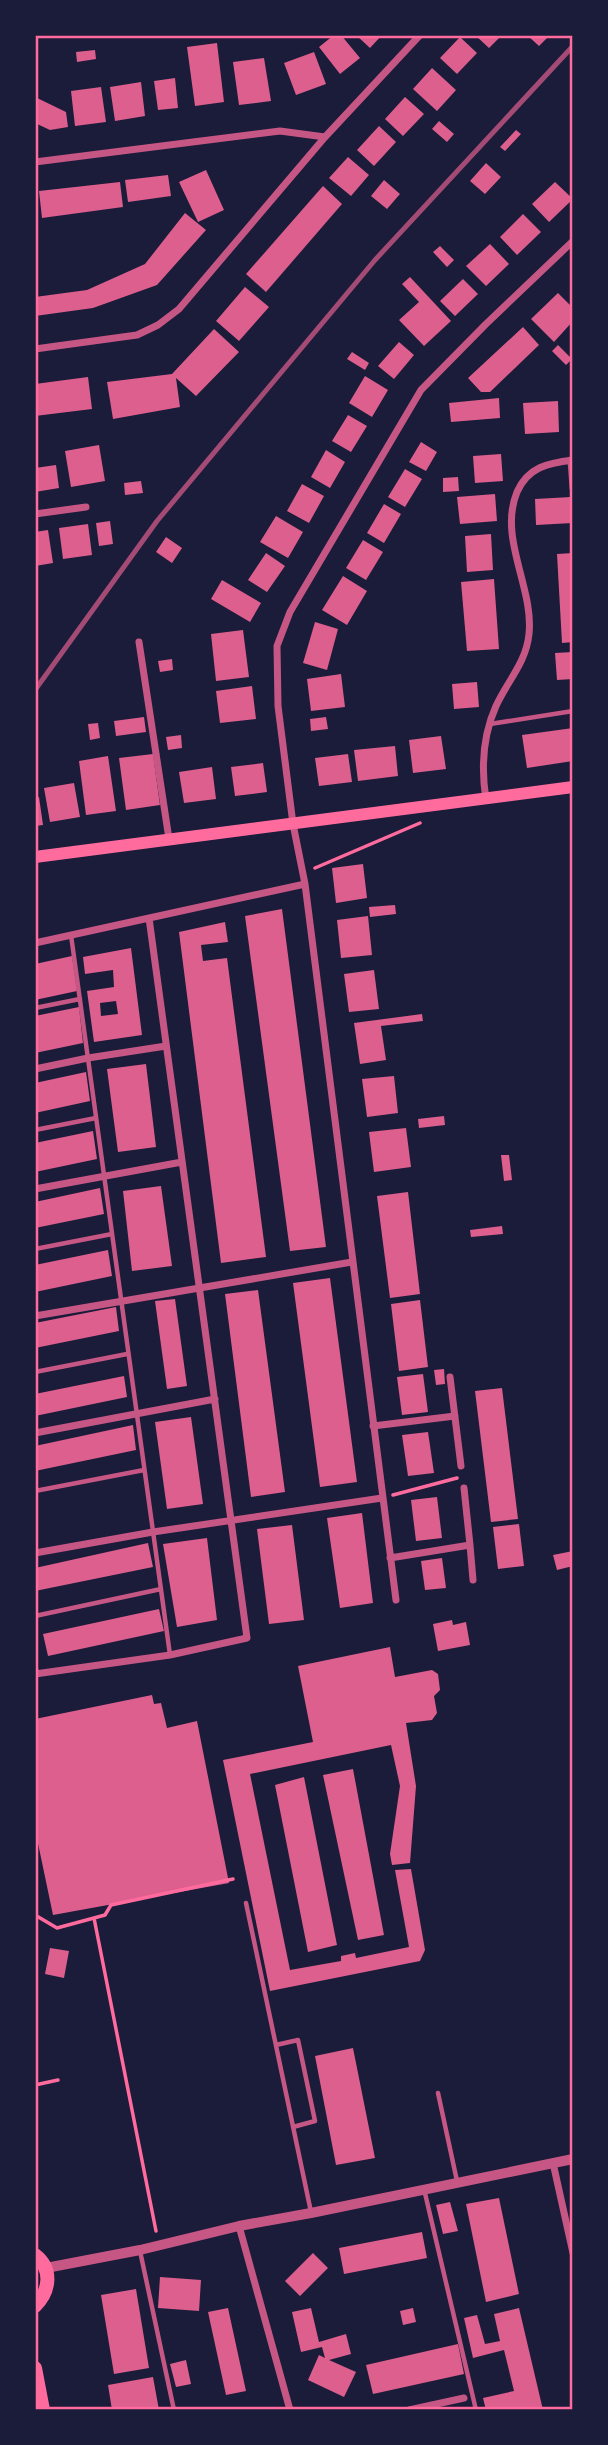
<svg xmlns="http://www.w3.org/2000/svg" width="608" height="2445" font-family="Barlow,sans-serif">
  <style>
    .building { fill: #dd5f8e; fill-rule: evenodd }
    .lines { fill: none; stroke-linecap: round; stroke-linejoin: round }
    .path { stroke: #ff6b9d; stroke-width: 3.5 }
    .service { stroke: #c65784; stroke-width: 4.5 }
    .minor { stroke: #c65784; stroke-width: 7 }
    .tertiary { stroke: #c65784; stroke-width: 10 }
    .secondary { stroke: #ff6b9d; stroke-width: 12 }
    .primary { stroke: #ff6b9d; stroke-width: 14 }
    .rail { stroke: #a44b75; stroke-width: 5 }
    .neatline { fill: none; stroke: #ff6b9d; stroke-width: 2.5 }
  </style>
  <rect width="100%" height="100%" fill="#1b1b3a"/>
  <!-- building -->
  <path class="building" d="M334,35H341L360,58L340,74L319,47Z
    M356,35H382L370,48Z
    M475,35H502L489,48Z
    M527,35H550L539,46Z
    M460,37L477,53L457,74L440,58Z
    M217,43L224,102L195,106L187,47Z
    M95,50L96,59L77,62L76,52Z
    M314,52L326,84L296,95L284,63Z
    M264,58L271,101L239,105L233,62Z
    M432,68L456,90L437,111L413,89Z
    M175,78L178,108L158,110L154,81Z
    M141,82L145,116L115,121L110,87Z
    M101,87L106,122L75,126L71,91Z
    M35,97L66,112L68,127L50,130L35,123Z
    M405,97L424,114L403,136L385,119Z
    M439,121L454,134L447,142L432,129Z
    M379,126L396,142L374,166L357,150Z
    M516,130L521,134L505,151L500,147Z
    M348,157L369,175L351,196L329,178Z
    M486,163L501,177L485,194L470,181Z
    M206,170L224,210L198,222L179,182Z
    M168,175L171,196L128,202L125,180Z
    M384,180L400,194L387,209L371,196Z
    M120,182L123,207L42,218L39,191Z
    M555,182L573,199L549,222L532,204Z
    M323,186L342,204L266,292L246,274Z
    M185,213L206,230L157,285L93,308L35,316V297L87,290L145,264Z
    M523,214L541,232L517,255L500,237Z
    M490,244L509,264L486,286L466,266Z
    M440,246L454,260L447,267L433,252Z
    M410,277L451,321L424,346L399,320L419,302L402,284Z
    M463,279L478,294L455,316L440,301Z
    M245,287L269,307L239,341L216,321Z
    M558,293L573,308V321L554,342L531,319Z
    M523,327L539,345L490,392H481L468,378Z
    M214,329L239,352L196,396L176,378L180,407L113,419L107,382L172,374Z
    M399,342L414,355L394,379L378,366Z
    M558,345L572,359L566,365L552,351Z
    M352,352L369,363L365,370L347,359Z
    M365,376L388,390L372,417L349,403Z
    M88,377L92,409L35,416V384Z
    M499,398L500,418L451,422L449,403Z
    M558,401L559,432L525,434L523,403Z
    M348,415L367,426L351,452L332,441Z
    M421,442L437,452L426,471L409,462Z
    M99,445L105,481L71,487L65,451Z
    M326,450L345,462L330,488L311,477Z
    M501,454L503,481L475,483L473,456Z
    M56,465L59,488L35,492V468Z
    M405,469L422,479L405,507L388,497Z
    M458,477L459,491L443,492V478Z
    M141,481L143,493L125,495L124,483Z
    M302,484L324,496L309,523L287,511Z
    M495,494L497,521L460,524L457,497Z
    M571,497L573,523L536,525L535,499Z
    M384,504L401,514L384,543L367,533Z
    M276,516L303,532L288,558L260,542Z
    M110,521L113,544L99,546L96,523Z
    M88,524L92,555L63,559L59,528Z
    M48,530L53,563L35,566V532Z
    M491,534L493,570L467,572L465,536Z
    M166,537L182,548L172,563L156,552Z
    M363,540L383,552L366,580L346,568Z
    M266,553L285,566L267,592L248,580Z
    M573,553V642L562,643L557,554Z
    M343,576L367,591L347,625L322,610Z
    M494,579L499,649L467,651L461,582Z
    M222,580L261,603L250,622L211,599Z
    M315,622L338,629L327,670L303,663Z
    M243,630L249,677L216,681L211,634Z
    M573,652V679L557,680L555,653Z
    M172,659L173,670L160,672L158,661Z
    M341,674L345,707L311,711L307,679Z
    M477,682L479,707L454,709L452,684Z
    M252,686L256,719L220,723L216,691Z
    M144,717L146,732L116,736L114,721Z
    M326,717L328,729L311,731L310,719Z
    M98,723L100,738L90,740L88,724Z
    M573,728V761L527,768L522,735Z
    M181,735L182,748L168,750L166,737Z
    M441,736L446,769L413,773L409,740Z
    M395,746L398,776L358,781L354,750Z
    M153,754L160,805L126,810L119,758Z
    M348,754L352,782L319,786L315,758Z
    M108,756L116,811L86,815L79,761Z
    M263,763L267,792L235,796L231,767Z
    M212,767L216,799L184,803L179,772Z
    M74,783L80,817L50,822L44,788Z
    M39,797L43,825L35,826V798Z
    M363,864L367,898L336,903L332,868Z
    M395,905L396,914L370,917L369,907Z
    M282,909L326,1247L290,1251L245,916Z
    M368,916L372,955L341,958L337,920Z
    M225,922L228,942L201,945L203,961L227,958L266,1257L221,1263L179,932Z
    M131,948L142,1035L94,1042L87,991L114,987L113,970L85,974L83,957ZM116,1001L118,1014L101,1016L100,1003Z
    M72,956L77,991L35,1000V964Z
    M374,970L379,1009L349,1012L344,974Z
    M79,1007L83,1043L35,1053V1016Z
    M422,1014L423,1021L381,1026L386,1060L360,1064L354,1023Z
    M146,1064L156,1147L118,1152L107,1069Z
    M86,1072L90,1101L35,1113V1083Z
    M394,1076L398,1113L367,1117L362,1079Z
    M444,1116L445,1125L419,1128L418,1119Z
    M406,1128L411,1167L374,1172L369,1132Z
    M93,1131L97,1159L35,1172V1143Z
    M501,1155H509L512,1180L504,1181Z
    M161,1186L172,1266L132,1271L123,1191Z
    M100,1188L104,1214L35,1228V1202Z
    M408,1192L420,1294L390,1298L377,1196Z
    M502,1226L503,1234L471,1237L470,1230Z
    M108,1250L112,1276L35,1292V1265Z
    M330,1278L357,1482L320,1487L293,1283Z
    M258,1290L285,1492L251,1497L225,1294Z
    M175,1299L187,1386L167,1389L155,1301Z
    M420,1300L428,1367L399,1371L391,1304Z
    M116,1307L119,1331L35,1348V1323Z
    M444,1369L445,1384L436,1385L434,1370Z
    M423,1374L428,1412L402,1415L397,1377Z
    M124,1376L127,1397L35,1416V1394Z
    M502,1388L518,1519L491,1522L475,1391Z
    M191,1417L203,1504L167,1509L155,1422Z
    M133,1425L136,1450L35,1471V1446Z
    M428,1432L434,1473L408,1476L402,1435Z
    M437,1497L442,1538L416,1541L411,1500Z
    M362,1513L373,1603L340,1608L327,1518Z
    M519,1524L524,1566L498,1569L493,1527Z
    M292,1525L304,1620L269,1624L257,1529Z
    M207,1538L217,1620L177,1627L163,1544Z
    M148,1543L153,1567L35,1591V1568Z
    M573,1551V1566L557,1570L553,1555Z
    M442,1558L446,1588L425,1590L421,1561Z
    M159,1609L164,1631L48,1656L43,1634Z
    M452,1620L453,1625L466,1622L470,1645L438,1651L433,1624Z
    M390,1647L395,1677L432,1670L438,1674L440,1690L434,1696L437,1713L432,1720L406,1723L416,1786L410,1863L392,1865L390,1854L400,1786L391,1745L250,1774L290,1970L341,1961V1956L355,1953L356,1958L409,1947L395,1870L411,1869L425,1950L420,1961L270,1991L223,1760L313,1742L298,1666Z
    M152,1695L154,1704L161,1703L167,1728L197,1721L229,1883L53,1915L35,1829V1719Z
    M353,1769L384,1935L358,1940L323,1775Z
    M304,1777L337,1945L308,1952L275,1785Z
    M50,1948L69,1951L64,1978L45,1974Z
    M353,2048L375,2158L336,2165L315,2056Z
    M499,2198L519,2294L486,2302L466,2204Z
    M450,2202L458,2231L443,2234L436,2205Z
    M422,2232L427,2258L344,2274L339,2248Z
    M313,2253L328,2268L300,2296L285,2281Z
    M160,2277L201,2280L199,2311L158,2308Z
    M136,2289L149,2368L114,2374L101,2295Z
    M228,2308L246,2391L226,2395L208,2312Z
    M311,2308L319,2342L346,2334L351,2354L329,2360L356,2372L344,2397L308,2380L319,2355L325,2358L322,2347L301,2352L292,2312Z
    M413,2308L416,2322L403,2325L400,2311Z
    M519,2308L543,2410H486L483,2398L514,2391L504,2350L473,2358L464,2318L477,2315L485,2344L500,2341L494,2314Z
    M458,2344L464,2374L373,2394L366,2365Z
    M186,2360L191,2384L176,2387L170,2364Z
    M153,2377L159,2410H112L108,2385Z"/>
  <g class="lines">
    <!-- path -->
    <path class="path" d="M315,868L420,823
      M393,1495L457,1478
      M35,1915L57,1928L105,1915L111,1905L233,1879
      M94,1918L156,2231
      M35,2085L58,2080"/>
    <!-- service -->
    <path class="service" d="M490,724L573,711
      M71,935L170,1655
      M35,1008L80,999
      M35,1130L96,1118
      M35,1249L112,1234
      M35,1372L127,1354
      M35,1491L144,1470
      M35,1616L161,1589
      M35,1664L37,1674
      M246,1903L311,2212
      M276,2045L298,2040L315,2121L293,2127
      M438,2093L457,2181
      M424,2189L476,2410
      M140,2251L174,2410"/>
    <!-- minor -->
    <path class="minor" d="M35,162L280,131L325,137
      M35,349L137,335L158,325L179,309L325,137L420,35
      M571,460L573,488
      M35,514L86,507
      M139,642L169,839
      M486,800C481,768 483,735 496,706C508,680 526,663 529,634C534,588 498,538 517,492C528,467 548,463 573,460
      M35,943L305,884
      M35,1069L88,1058L166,1046
      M35,1189L182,1162
      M35,1316L352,1262
      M450,1377L461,1466
      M373,1426L455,1416
      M35,1433L215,1399
      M464,1488L470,1545
      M35,1553L153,1532L382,1498
      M390,1558L470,1545L473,1580
      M396,1600L305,884L293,824L278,706L277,646L290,612L421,390L486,324L573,241
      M35,1674L170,1655L247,1638L149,918
      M553,2163L573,2253
      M239,2226L290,2410
      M409,2410L464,2398"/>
    <!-- tertiary -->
    <path class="tertiary" d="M46,2268L140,2250L239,2226L311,2213L573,2159"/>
    <!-- secondary -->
    <path class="secondary" d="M35,857L573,787"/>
    <!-- primary -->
    <path class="primary" d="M35,2255C53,2269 50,2291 35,2306
      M35,2368L43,2410"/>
    <!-- rail -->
    <path class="rail" d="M35,690L157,521L375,260L573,46"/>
  </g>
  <!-- border -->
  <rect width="608" height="2445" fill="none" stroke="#1b1b3a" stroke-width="74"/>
  <rect x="37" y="37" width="534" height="2371" class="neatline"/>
</svg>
